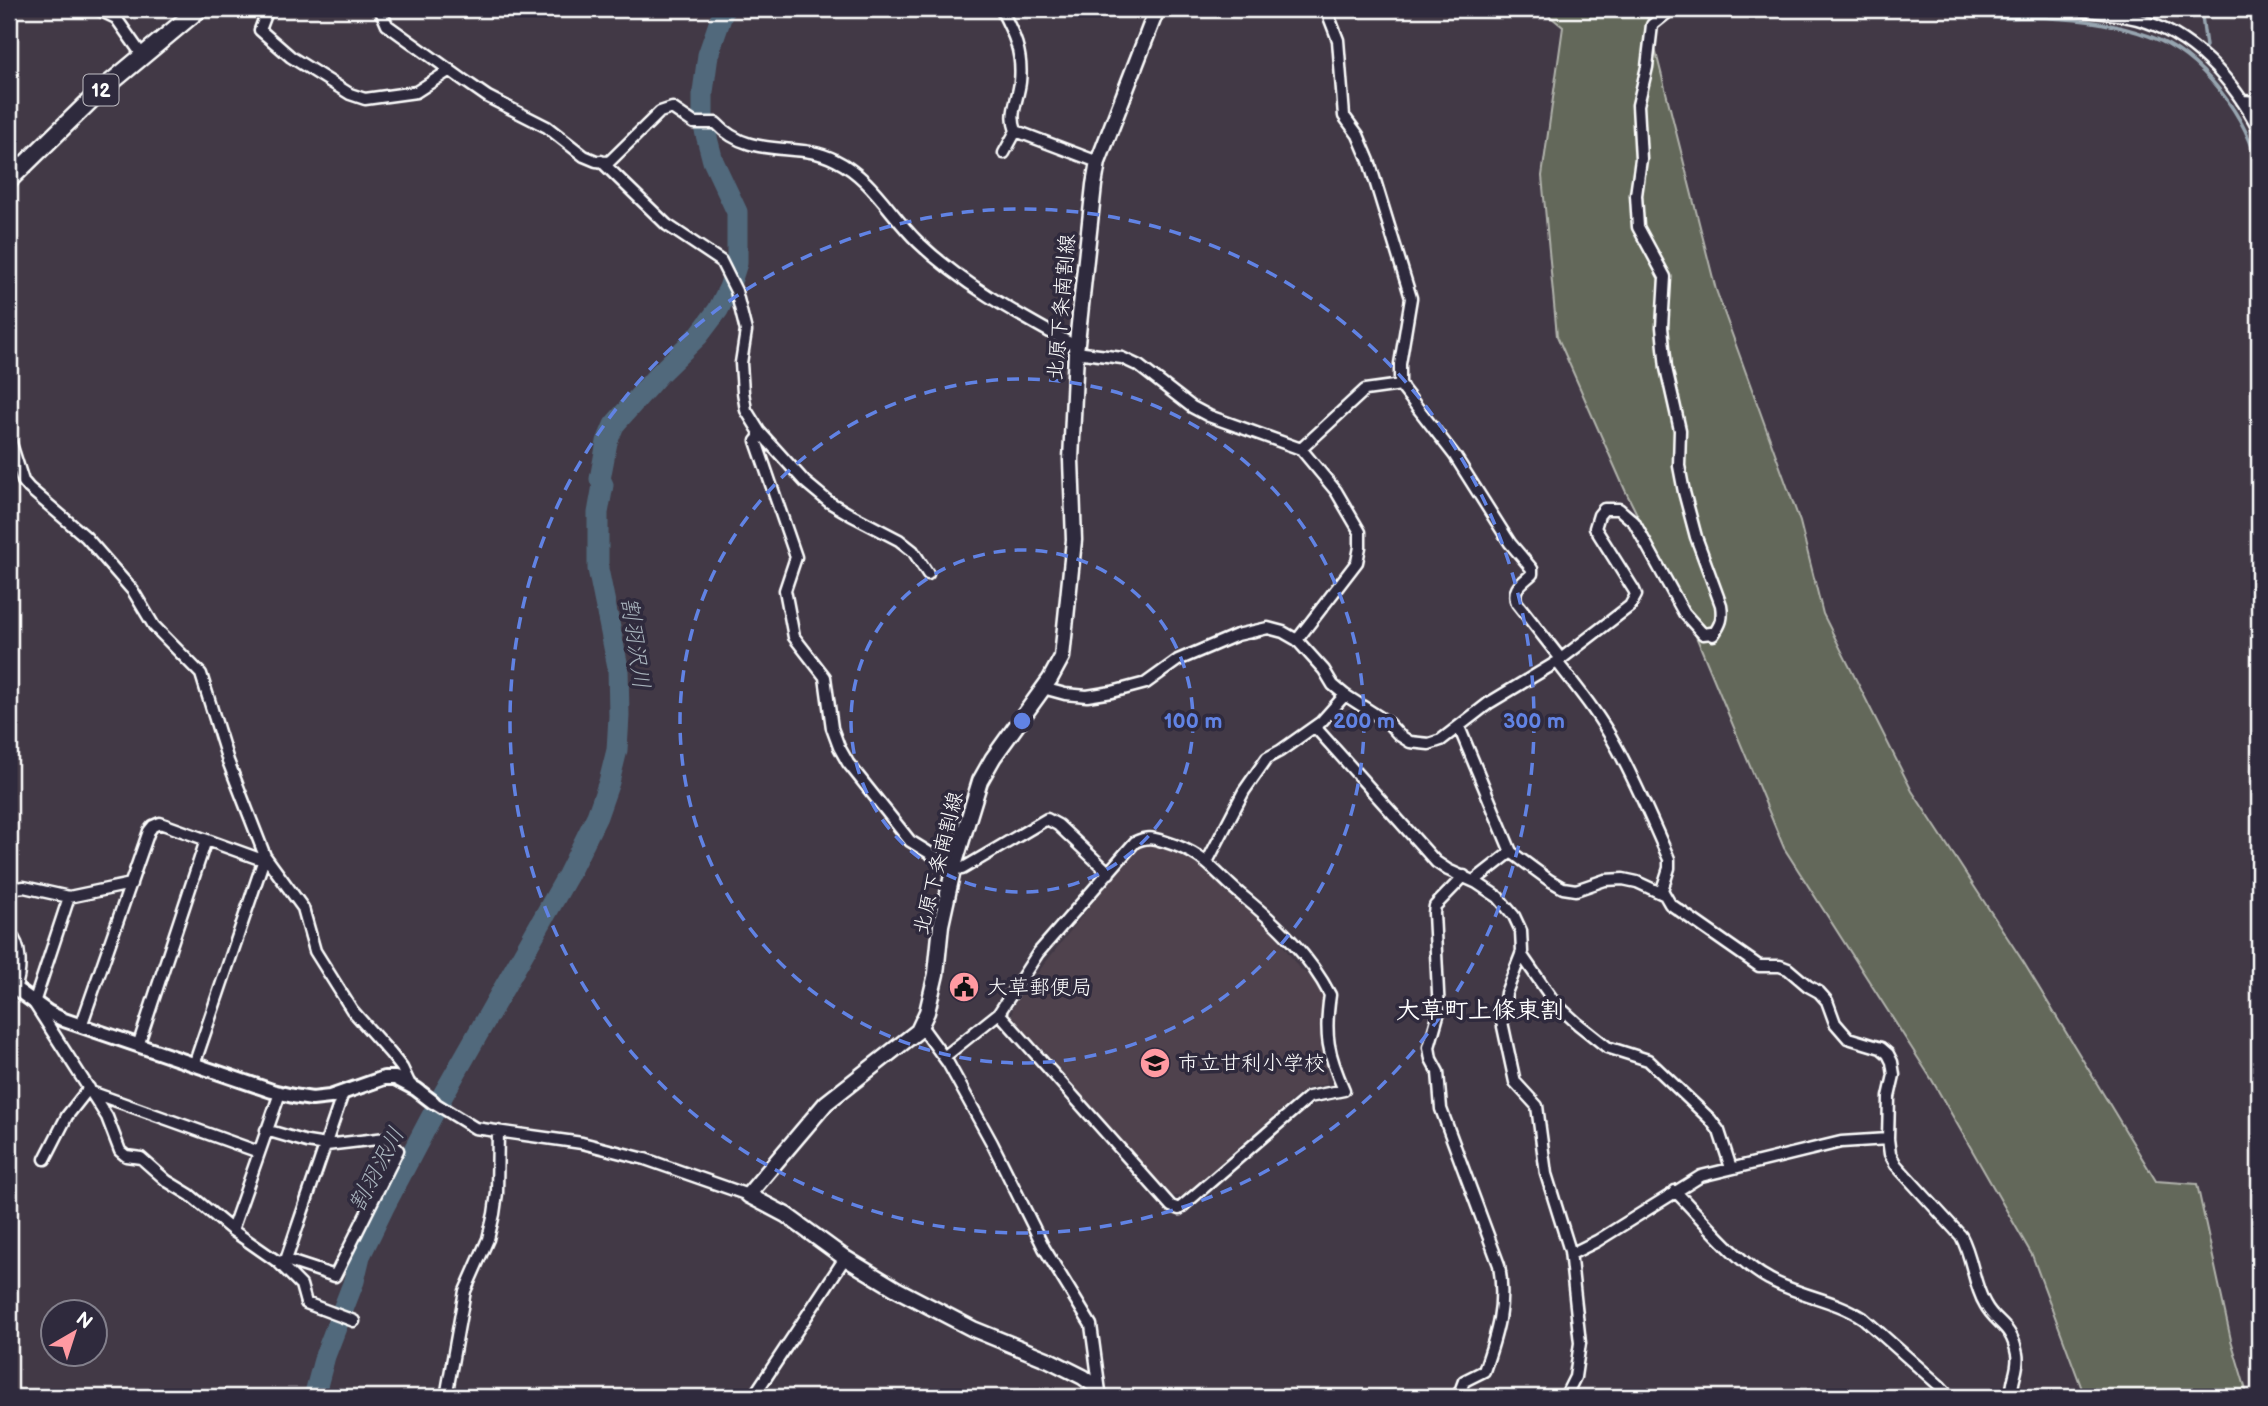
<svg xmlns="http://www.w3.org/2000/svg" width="2268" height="1406" font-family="'Balsamiq Sans','Klee One',sans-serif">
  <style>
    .built { fill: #4f434d }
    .green { fill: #63675a; stroke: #b1b3ac; stroke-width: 2 }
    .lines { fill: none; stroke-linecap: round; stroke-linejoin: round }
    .stream { stroke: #97a5b0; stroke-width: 3.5 }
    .river { stroke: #51697b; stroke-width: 21 }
    .minor-casing { stroke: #fff; stroke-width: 15 }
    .tertiary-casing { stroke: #fff; stroke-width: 18 }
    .secondary-casing { stroke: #fff; stroke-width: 19 }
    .primary-casing { stroke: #fff; stroke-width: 21 }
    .minor { stroke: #2f2a3d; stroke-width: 10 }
    .tertiary { stroke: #2f2a3d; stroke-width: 12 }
    .secondary { stroke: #2f2a3d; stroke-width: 14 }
    .primary { stroke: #2f2a3d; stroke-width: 16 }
    .ring { fill: none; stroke: #6183e4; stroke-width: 3.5; stroke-dasharray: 12 9 }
    .labels { text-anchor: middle; stroke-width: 7; stroke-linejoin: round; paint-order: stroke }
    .shield { fill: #2f2a3d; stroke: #c1bfc5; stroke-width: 2 }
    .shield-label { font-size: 19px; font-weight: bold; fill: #fff }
    .street-label { font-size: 21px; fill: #fff; stroke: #2f2a3d }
    .poi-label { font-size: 21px; fill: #fff; stroke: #2f2a3d; text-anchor: start }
    .water-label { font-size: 23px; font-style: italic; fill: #a8b4bd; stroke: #2f2a3d }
    .quarter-label { font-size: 24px; font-weight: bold; fill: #fff; stroke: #2f2a3d }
    .centre { fill: #6183e4; stroke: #2f2a3d; stroke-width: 3.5 }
    .ring-label { font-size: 21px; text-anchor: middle; font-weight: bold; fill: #6183e4; stroke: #2f2a3d; stroke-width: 7; stroke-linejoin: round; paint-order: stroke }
  </style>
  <rect width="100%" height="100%" fill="#423946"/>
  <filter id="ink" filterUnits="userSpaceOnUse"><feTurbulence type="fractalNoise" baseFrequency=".0143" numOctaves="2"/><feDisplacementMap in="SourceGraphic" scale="14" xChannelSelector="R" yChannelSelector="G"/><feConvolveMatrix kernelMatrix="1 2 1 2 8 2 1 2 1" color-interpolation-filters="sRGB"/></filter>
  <g filter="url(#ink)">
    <!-- built -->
    <path class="built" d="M1146,844L1156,845L1203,864L1268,924L1298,967L1314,980L1322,991L1323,1003L1320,1021L1327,1084L1306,1088L1182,1196H1172L1166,1191L1043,1050L1012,1018L1013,1004L1137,846Z"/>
    <!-- green -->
    <path class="green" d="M1541,9H1645L1716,290L1800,522L1823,614L1912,791L2024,963L2156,1181L2197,1184L2231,1340L2248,1397H2085L2032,1255L1932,1080L1784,848L1688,617L1625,490L1557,336L1542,176L1563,27Z"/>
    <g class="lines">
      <!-- stream -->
      <path class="stream" d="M1949,9C1975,22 2019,16 2049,18C2082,19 2118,25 2149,36C2202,55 2248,117 2259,171
        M2201,9L2206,46L2202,51"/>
      <!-- river -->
      <path class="river" d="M314,1397L325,1356L354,1281L360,1256L386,1203L443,1095L568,875L597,816L609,782L617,750L619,716L618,667L598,569V513L603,485L600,479L607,442L614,425L658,375L699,335L718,310L729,288L737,263V212L713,161L703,123V92L708,55L724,9"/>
      <!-- minor casing -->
      <g class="minor-casing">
        <path id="minor" d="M97,9L116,18L142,55
          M268,9L260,30L291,57L350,94L365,99L416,92L450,70
          M380,9L387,25L462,79L488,97L547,127L584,156L596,161L609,162L660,112L672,108L694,123H716C751,161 797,140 835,160C872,178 889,214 918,242C964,286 1021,316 1077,347
          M1001,9C1014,34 1023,53 1020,82C1018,100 1009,113 1016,131L1098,162
          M1326,9L1338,40L1344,116L1358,135L1369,161L1411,298L1400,364V383L1403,389L1455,456L1510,543L1532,569V574C1522,583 1511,589 1517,603L1561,659
          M2066,9C2090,11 2113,13 2137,19C2192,34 2234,80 2259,130
          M2242,101L2259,102
          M1004,153L1016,131
          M601,161L667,225L721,261L736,291L746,331L741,363L743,392L746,410L759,431L805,482L829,502L851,515L899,540L913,551L928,574
          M1076,352L1122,358L1139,366L1192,407L1209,416L1301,449L1336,491L1360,532V547L1357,562L1297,640
          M759,431V438L756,441L796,557L785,590L794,637L825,677L832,728L839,747L848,763L910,841L941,860L962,869L1047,819L1058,825L1109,873
          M9,437L23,481L29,488L86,537L133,591L154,626L201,674L228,761L265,856L303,908L315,951L352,1010L391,1054L402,1068L410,1085
          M1301,449L1365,390L1401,385
          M1557,662C1578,689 1600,716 1616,746C1636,782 1652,821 1669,859V868L1662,890L1670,904L1759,966H1780L1788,969L1808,986L1819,992L1827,1001L1835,1023L1848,1038L1881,1048L1888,1054L1892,1062L1894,1075L1889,1097L1888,1139L1890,1154L1896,1165L1961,1236C1973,1258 1973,1284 1985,1304C1996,1325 2011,1323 2017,1354C2020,1369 2010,1382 2012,1397
          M1043,688L1065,694L1087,696L1112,692L1146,683L1178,660L1237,635L1268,628L1283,632L1297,640L1324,670L1333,685L1345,695L1387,722L1399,735L1410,742L1429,744L1441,740L1489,703L1557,662L1630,606L1636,595L1634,590L1595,528L1599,515L1604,509H1619L1634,522L1684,613L1703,634L1711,633L1713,635C1721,624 1723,618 1721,605L1696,537L1684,492L1679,466L1680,430L1666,368L1662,327L1665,277L1638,227L1636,195L1641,159L1638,105L1647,67L1652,25L1672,9
          M1315,727L1436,862L1448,870L1477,883L1498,897L1514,916L1521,931L1522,952L1506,993L1502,1022L1515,1082L1537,1106L1546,1174L1570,1251L1580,1343L1575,1377L1565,1397
          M1459,727L1511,852L1549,880L1563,888L1576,890L1605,880L1623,879L1637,882L1665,895
          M1207,862L1244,791L1267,758L1280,751L1321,722L1345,695
          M1474,881L1511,852
          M9,889L24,887L69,897L131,884
          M69,897L34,1003L107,1117L120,1151L126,1156L141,1158L167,1181L190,1195L232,1230L278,1262L301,1285L306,1303L354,1321
          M9,933C23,946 21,972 15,989
          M1521,954L1555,1003L1578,1024L1607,1047L1648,1060L1710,1119L1719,1131L1731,1168
          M81,1026L149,831L153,826L160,823L257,858L265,856L194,1065
          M921,1026L948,1063L992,1143L1044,1248L1091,1325L1100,1392
          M138,1046L206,840
          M944,1057L999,1013L1038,953L1135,842C1148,836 1153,838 1166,842C1208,855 1213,872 1245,898C1278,925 1310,956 1330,995C1324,1035 1328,1054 1344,1090L1309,1097L1179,1209L1171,1206L999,1013
          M91,1092L259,1152
          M433,1102L475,1128L582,1143L645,1159L748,1195
          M266,1130L307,1142L326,1145L386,1138L398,1150L335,1276L286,1260L278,1262
          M45,1159L67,1116L89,1088
          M1675,1191C1701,1217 1738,1263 1769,1279C1799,1296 1834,1299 1863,1318L1940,1386L1950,1397
          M232,1230L280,1093
          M1571,1254L1597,1241L1701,1176L1841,1142L1888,1139
          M286,1260L343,1093
          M446,1397L465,1291L488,1239L494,1214L497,1193L498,1131
          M753,1397L845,1258
          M1381,1397H1391
          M1458,1397L1464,1381L1484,1371C1497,1334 1506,1305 1499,1265L1441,1109L1438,1072L1431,1059L1429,1047L1439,1012L1434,913L1435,906L1464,876"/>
      </g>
      <!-- tertiary casing -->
      <g class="tertiary-casing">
        <path id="tertiary" d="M9,984L48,1012L64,1020L272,1091L293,1096L312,1099L330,1097L384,1078H395L416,1089L433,1102"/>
      </g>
      <!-- secondary casing -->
      <g class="secondary-casing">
        <path id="secondary" d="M1101,1397L1094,1385L1083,1377L1049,1360L973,1329L898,1290L845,1258L786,1215L748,1195L826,1103L918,1031L927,1012L936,974L941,925L954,866L980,781L993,758L1050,679L1062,657L1074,540L1071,460L1076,352L1094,185L1098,162L1157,9"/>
      </g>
      <!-- primary casing -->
      <g class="primary-casing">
        <path id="primary" d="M9,180L97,94L199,9"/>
      </g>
      <!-- minor -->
      <use href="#minor" class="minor"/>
      <!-- tertiary -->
      <use href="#tertiary" class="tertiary"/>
      <!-- secondary -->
      <use href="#secondary" class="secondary"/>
      <!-- primary -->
      <use href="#primary" class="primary"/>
    </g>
  </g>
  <!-- distance rings -->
  <g class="ring">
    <circle cx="1022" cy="721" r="171"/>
    <circle cx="1022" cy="721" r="342"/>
    <circle cx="1022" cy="721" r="512"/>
  </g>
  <!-- icons -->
  <defs>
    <g id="civic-disc" transform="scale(1.575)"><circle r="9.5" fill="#ff9aa2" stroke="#2f2a3d"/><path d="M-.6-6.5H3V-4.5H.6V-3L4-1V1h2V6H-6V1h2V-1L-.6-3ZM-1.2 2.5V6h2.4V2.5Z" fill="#111"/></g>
    <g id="school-disc" transform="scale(1.575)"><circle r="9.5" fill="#ff9aa2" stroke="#2f2a3d"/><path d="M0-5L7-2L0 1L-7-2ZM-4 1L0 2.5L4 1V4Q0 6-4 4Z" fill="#111"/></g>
  </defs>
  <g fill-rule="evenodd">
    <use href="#civic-disc" x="964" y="987"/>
    <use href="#school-disc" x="1155" y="1063"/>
  </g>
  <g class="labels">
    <!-- shield labels -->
    <rect class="shield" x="83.5" y="74.5" width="35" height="31" rx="5"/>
    <g class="shield-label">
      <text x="101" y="97">12</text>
    </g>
    <!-- street labels -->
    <g class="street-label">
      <text transform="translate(1061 307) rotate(-85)" y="7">北原下条南割線</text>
      <text transform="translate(938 863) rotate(-76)" y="7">北原下条南割線</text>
    </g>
    <!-- poi labels -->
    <g class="poi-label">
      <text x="987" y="994">大草郵便局</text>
      <text x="1178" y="1070">市立甘利小学校</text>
    </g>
    <!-- water labels -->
    <g class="water-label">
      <text transform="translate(636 643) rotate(82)" y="8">割羽沢川</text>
      <text transform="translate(376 1169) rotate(-62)" y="8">割羽沢川</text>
    </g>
    <!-- quarter labels -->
    <g class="quarter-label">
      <text x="1480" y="1018">大草町上條東割</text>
    </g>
  </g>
  <circle cx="1022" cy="721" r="10" class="centre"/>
  <g class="ring-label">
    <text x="1193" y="728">100 m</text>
    <text x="1364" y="728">200 m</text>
    <text x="1534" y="728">300 m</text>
  </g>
  <!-- margin -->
  <rect width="2268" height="1406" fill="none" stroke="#2f2a3d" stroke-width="35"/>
  <rect x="18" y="18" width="2233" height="1371" fill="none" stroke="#fff" stroke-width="2.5" filter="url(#ink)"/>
  <!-- north arrow -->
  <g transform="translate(74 1333) rotate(39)"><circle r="33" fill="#2f2a3d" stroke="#827f8b" stroke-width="2"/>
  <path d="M0-5L12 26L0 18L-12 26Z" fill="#ff9aa2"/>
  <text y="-10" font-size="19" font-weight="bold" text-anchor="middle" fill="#ffffff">N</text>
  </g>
</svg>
